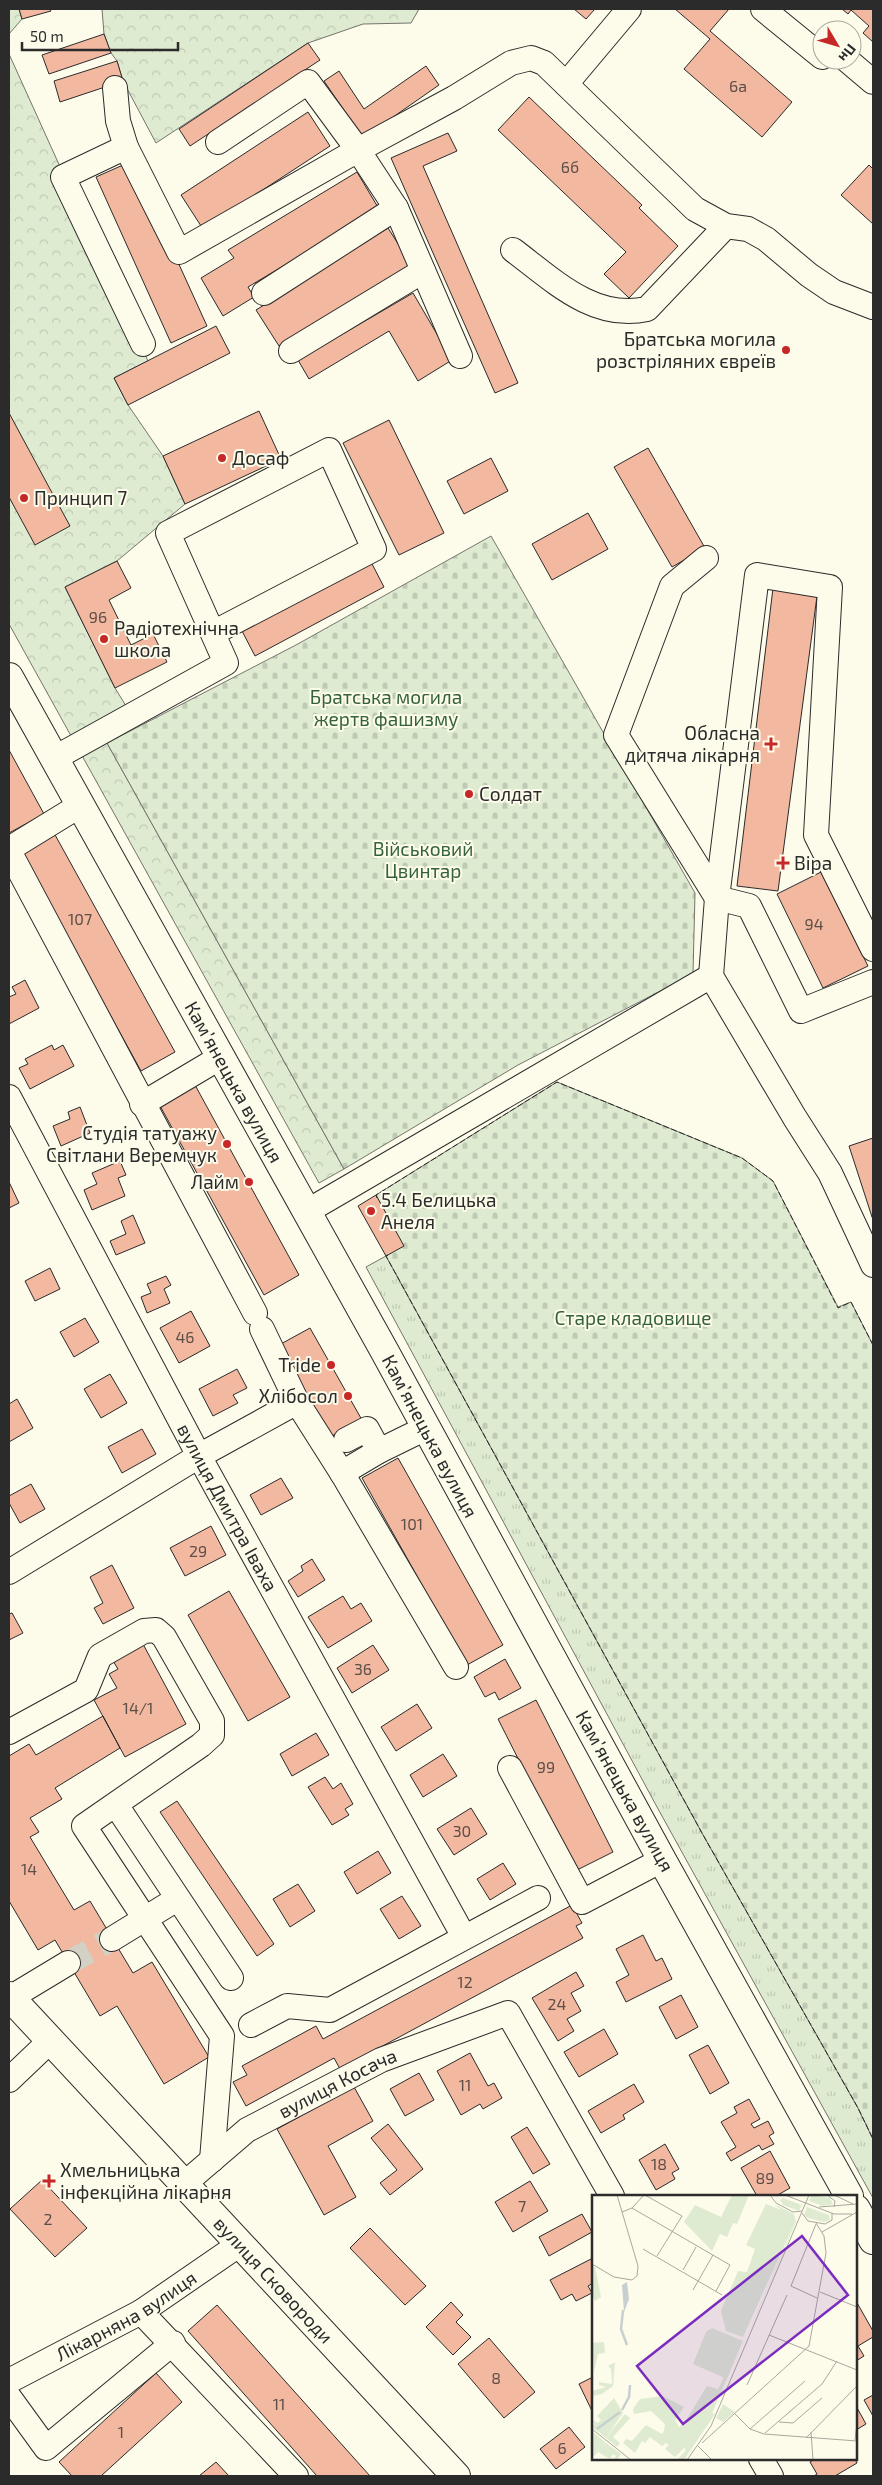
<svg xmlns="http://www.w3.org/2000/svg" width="882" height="2485" font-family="'Exo 2',sans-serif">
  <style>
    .grass { fill: url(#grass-tufts); stroke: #74746e }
    .forest { fill: url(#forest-crowns); stroke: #74746e }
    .cemetery { fill: url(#cemetery-stones); stroke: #74746e }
    .building { fill: #f2b8a0; stroke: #2b2b2b }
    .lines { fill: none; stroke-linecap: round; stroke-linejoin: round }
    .minor-tunnel { stroke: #d3d1c4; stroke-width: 24; stroke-dasharray: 24 12; stroke-linecap: butt }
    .minor-casing { stroke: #2b2b2b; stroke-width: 26 }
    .major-casing { stroke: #2b2b2b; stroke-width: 30 }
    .minor { stroke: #fdfbea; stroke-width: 24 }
    .major { stroke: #fdfbea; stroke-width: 28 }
    .fence { stroke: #2b2b2b; stroke-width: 1; stroke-dasharray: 6 2.5; stroke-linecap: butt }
    .poi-dot { fill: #c62828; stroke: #fdfbea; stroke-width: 2 }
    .labels { text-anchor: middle; stroke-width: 4; stroke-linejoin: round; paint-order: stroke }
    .number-label { font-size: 16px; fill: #5d4e48 }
    .poi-label { font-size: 19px; fill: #2b2b2b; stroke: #fdfbea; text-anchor: start }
    .park-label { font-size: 19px; fill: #34623c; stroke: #fdfbea }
    .street-label { font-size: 19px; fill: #2b2b2b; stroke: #fdfbea }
    .inset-river { fill: none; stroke: #c7d0d0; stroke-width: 2.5 }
    .inset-road { fill: none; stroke: #a9a89e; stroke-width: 1 }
    .view { fill: #7b2cbf; fill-opacity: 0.15; stroke: #7b2cbf; stroke-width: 2.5 }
    .inset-edge { fill: none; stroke: #2b2b2b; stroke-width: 2.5 }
  </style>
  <defs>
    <pattern id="grass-tufts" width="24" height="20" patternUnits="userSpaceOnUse" patternTransform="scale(1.25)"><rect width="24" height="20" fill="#deebd1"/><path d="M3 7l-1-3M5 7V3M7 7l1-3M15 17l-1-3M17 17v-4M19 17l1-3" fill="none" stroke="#bfcab4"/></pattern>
    <pattern id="forest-crowns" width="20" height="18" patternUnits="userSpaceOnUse" patternTransform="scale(1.25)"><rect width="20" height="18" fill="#deebd1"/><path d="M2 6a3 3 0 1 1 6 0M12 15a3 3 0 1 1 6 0" fill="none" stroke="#bfcab4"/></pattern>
    <pattern id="cemetery-stones" width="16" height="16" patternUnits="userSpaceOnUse" patternTransform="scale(1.25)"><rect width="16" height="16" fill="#deebd1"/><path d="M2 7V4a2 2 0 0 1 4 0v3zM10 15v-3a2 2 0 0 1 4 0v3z" fill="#bfcab4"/></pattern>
  </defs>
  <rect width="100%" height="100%" fill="#fdfbea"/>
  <!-- grass -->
  <path class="grass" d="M386,1256L702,1833L858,2108L873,2139V2198L657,1807L366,1267Z"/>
  <!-- forest -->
  <path class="forest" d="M9,9H19L22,19L9,34Z
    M102,9H419L411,23L363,24L308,43L156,143L123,81L117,61L111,53L104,34Z
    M9,54L148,361L114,378L128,405L163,456L185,504L117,561L65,587L115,688L139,727L107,743L344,1169L319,1183L9,624Z"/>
  <!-- cemetery -->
  <path class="cemetery" d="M491,536L695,893L693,974L518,1065L344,1169L107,743L296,645Z
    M557,1082L742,1158L773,1181L838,1307L851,1302L873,1345V2139L858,2108L702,1833L386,1256L376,1195Z"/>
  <!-- building -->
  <path class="building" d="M19,9H50L51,11L22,19Z
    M574,9H595L586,19Z
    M675,9H729L710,31L792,102L762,137L684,69L710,39Z
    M842,9H873V42L863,33L869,26L851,10L848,14Z
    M104,34L111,53L49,74L42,55Z
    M308,43L320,60L190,146L179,129Z
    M117,61L123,81L60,102L54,81Z
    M426,66L439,85L363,138L324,81L339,71L364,109Z
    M529,97L642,205L639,208L678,246L629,298L604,274L626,252L498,130Z
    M308,112L330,146L203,229L181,195Z
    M448,133L457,151L423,166L518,383L495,393L391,158Z
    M132,161L207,326L171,343L96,177Z
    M869,165L873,169V224L841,195Z
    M357,172L379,209L248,287L254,297L223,316L201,278L234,258L228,250Z
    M388,228L411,264L279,346L256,310Z
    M413,293L452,360L418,381L389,331L309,379L298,360Z
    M216,326L230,353L128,405L114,378Z
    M259,411L281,459L185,504L163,456Z
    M9,413L70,526L35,545L9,497Z
    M389,420L444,533L399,555L343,443Z
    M648,448L705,548L672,567L614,467Z
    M491,458L508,491L464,514L447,481Z
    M588,513L608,549L552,580L532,544Z
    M117,561L131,588L109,600L131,645L153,634L167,662L115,688L65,587Z
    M371,562L384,587L255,656L242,631Z
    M773,588L817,596L778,891L737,886Z
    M9,750L44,814L9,833Z
    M54,833L175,1052L141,1071L20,851Z
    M821,872L868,966L823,988L777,894Z
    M25,980L39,1008L9,1024V997L16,994L12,987Z
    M52,1045L54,1050L63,1045L74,1066L30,1089L19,1068L28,1064L25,1059Z
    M195,1085L299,1275L264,1295L159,1104Z
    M80,1107L90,1133L61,1146L53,1126L70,1119L68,1112Z
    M873,1138V1220L849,1146Z
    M120,1161L126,1175L118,1178L125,1196L92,1210L84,1190L97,1184L92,1173Z
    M9,1182L19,1203L9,1208Z
    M376,1195L404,1246L386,1256L358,1206Z
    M133,1215L145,1243L116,1255L110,1241L126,1234L121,1221Z
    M50,1268L60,1289L35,1301L25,1281Z
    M166,1276L171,1285L164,1289L170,1303L147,1313L141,1297L151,1293L147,1284Z
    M191,1311L210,1346L179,1363L160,1328Z
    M85,1318L99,1342L74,1357L60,1332Z
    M310,1328L362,1420L330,1437L279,1345Z
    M237,1369L247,1388L233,1395L238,1403L213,1416L199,1389Z
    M110,1374L127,1403L101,1418L84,1389Z
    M17,1399L33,1428L9,1442V1404Z
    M142,1429L156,1454L122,1473L108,1447Z
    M398,1458L503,1645L467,1665L362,1478Z
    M281,1478L293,1498L261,1515L250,1495Z
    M31,1484L45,1509L20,1523L9,1503V1496Z
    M211,1526L226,1555L185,1576L170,1548Z
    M312,1559L325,1580L298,1597L288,1581L303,1571L301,1566Z
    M112,1565L134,1608L103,1624L94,1608L103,1603L90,1577Z
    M229,1591L290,1697L248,1721L188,1615Z
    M343,1596L351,1609L361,1603L372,1621L328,1648L308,1617Z
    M12,1613L23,1633L9,1640V1614Z
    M143,1644L186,1724L125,1757L94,1700L117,1688L109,1674L118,1669L113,1661Z
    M373,1645L389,1670L352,1693L337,1668Z
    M505,1659L521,1688L499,1700L495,1692L485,1697L474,1677Z
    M536,1700L613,1852L575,1871L498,1719Z
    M417,1704L432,1728L396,1751L381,1727Z
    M103,1716L120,1748L55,1788L62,1799L30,1818L39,1832L30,1837L74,1910L90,1901L133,1973L152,1962L209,2057L164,2084L117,2006L100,2016L55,1940L38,1950L9,1901V1756L29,1744L36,1755Z
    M316,1733L329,1755L292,1776L280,1754Z
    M443,1754L457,1776L423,1797L410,1775Z
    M325,1777L333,1789L341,1783L353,1804L345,1809L349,1815L332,1825L308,1787Z
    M177,1801L274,1944L257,1956L160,1812Z
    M471,1808L487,1834L454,1855L437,1829Z
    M378,1851L391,1873L357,1894L344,1872Z
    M503,1863L516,1884L490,1900L477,1879Z
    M298,1884L315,1911L290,1927L273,1899Z
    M402,1896L421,1926L399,1939L380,1909Z
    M572,1905L582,1923L576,1926L583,1938L340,2069L334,2058L246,2106L233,2082L247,2075L242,2066L316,2026L323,2039Z
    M643,1935L656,1961L662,1958L672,1979L626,2002L616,1982L629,1975L616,1949Z
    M576,1972L584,1986L571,1993L581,2011L567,2019L574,2031L558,2041L532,1998Z
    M681,1995L698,2027L676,2039L659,2007Z
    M604,2029L618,2054L579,2077L564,2052Z
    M708,2045L729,2083L710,2094L689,2055Z
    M470,2053L488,2086L494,2083L502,2098L483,2109L480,2104L461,2115L437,2071Z
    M419,2073L434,2100L405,2116L390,2089Z
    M634,2084L644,2102L623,2115L625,2119L601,2133L588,2111Z
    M354,2087L373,2121L328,2146L356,2197L324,2215L277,2129Z
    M749,2099L760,2119L751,2124L754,2128L768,2121L774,2133L769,2136L774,2144L762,2150L759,2145L731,2161L726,2153L736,2147L721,2122L737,2113L734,2107Z
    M388,2124L423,2169L390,2195L380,2183L397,2170L371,2138Z
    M527,2127L550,2164L533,2174L511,2137Z
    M665,2144L679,2169L672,2173L675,2179L656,2190L639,2160Z
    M770,2151L790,2188L776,2196H757L741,2168Z
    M42,2180L87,2228L55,2257L10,2209Z
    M530,2181L548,2211L513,2232L495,2202Z
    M582,2214L592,2232L549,2256L539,2237Z
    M370,2228L426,2286L405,2305L350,2248Z
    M593,2258V2283L588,2286L592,2293L576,2301L572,2294L561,2300L550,2280Z
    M856,2301L873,2331V2337L858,2346L864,2356L856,2361Z
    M451,2302L463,2315L456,2322L471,2337L453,2355L426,2327Z
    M217,2305L370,2476H317L188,2331Z
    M489,2338L535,2392L504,2418L458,2364Z
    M156,2373L182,2402L101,2476H72L59,2462Z
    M593,2377V2413L579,2384Z
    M873,2395V2416L864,2400Z
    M856,2406L866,2424L856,2430Z
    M569,2427L585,2447L556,2469L540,2449Z
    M815,2459H855L857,2463L835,2476H814L817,2474L810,2462Z
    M216,2462L229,2476H199Z"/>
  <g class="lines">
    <!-- minor-tunnel -->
    <path class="minor-tunnel" d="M68,1963L112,1939"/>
    <!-- minor casing -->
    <g class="minor-casing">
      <g id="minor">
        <path d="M763,9L822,57"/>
        <path d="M847,60L873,82"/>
        <path d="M566,84L629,9"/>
        <path d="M115,88L118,121L126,147L179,252L358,150L454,98L511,63L531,58L544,63L695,209L726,226L748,229L766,239L809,275L834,292L873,307"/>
        <path d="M218,142L308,82L358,150L396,208L264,293"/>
        <path d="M126,147L63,177L143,344"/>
        <path d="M396,208L460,356"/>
        <path d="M513,250C553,280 594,321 647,309L726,226"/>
        <path d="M291,351L423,271"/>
        <path d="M706,558L672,586L616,735L717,898L749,906L801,1011L873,982"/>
        <path d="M53,759L226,663L168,533L329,450L374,549L213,633"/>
        <path d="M9,849L79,806"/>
        <path d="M9,851L255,1313"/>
        <path d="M711,976L717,898L757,575L830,587L816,835L873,949"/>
        <path id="s1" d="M9,1097L199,1456L464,1937"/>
        <path d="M142,1104L221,1057"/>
        <path d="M306,1212L711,976L795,1118L830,1173L873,1265"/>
        <path d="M262,1329L297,1402L342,1473L456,1667"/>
        <path d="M346,1440L367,1429L379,1451"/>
        <path d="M342,1473L379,1451L426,1428"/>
        <path d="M9,1572L199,1456L297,1402"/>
        <path d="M9,1732L86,1690L100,1656L144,1631L156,1630L164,1637L212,1721V1735L201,1745L84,1826L222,2036L212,2160"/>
        <path d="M510,1768L582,1902L662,1860"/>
        <path d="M116,1805L231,1978"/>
        <path d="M112,1939L177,1899"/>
        <path d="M10,1998L68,1963"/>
        <path d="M251,2025L287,2006L330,2010L538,1898"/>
        <path d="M9,2080L50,2041"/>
        <path id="s2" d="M184,2184L247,2130L381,2060L508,2013L612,2196"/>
        <path d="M141,2312L296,2476"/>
        <path id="s3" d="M9,2381L141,2312L240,2244"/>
        <path d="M9,2397L46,2448L173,2343"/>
        <path d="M761,2459L771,2476"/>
      </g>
    </g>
    <!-- major casing -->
    <g class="major-casing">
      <g id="major">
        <path d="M9,677L385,1352L662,1860L849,2196"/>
        <path id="s4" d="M9,1996L456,2476"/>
        <path d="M856,2209L873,2240"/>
      </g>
    </g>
    <!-- minor -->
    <use href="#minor" class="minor"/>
    <!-- major -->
    <use href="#major" class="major"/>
    <!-- fence -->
    <path class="fence" d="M377,1198L376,1195L557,1082L742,1158L773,1181L838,1308L851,1302L873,1345
      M388,1255L386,1256L702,1833L858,2108L873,2139"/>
  </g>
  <!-- markers -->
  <g class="poi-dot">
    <circle cx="786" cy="350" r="5"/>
    <circle cx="222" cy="458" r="5"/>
    <circle cx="24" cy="498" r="5"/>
    <circle cx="104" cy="639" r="5"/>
    <path d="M768.5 736.5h5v5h5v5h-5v5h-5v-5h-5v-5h5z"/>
    <circle cx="469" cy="794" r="5"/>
    <path d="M780.5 855.5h5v5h5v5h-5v5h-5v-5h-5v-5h5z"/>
    <circle cx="227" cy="1144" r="5"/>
    <circle cx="249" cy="1182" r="5"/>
    <circle cx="371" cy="1211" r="5"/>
    <circle cx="331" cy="1365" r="5"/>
    <circle cx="348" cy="1396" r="5"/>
    <path d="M46.5 2173.5h5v5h5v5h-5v5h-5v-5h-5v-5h5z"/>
  </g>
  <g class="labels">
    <!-- number labels -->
    <g class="number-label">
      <text x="738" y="92">6а</text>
      <text x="570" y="173">6б</text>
      <text x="98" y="623">96</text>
      <text x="80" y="925">107</text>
      <text x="814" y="930">94</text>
      <text x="185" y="1343">46</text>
      <text x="412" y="1530">101</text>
      <text x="198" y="1557">29</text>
      <text x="363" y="1675">36</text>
      <text x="138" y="1714">14/1</text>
      <text x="546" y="1773">99</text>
      <text x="462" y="1837">30</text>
      <text x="29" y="1875">14</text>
      <text x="465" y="1988">12</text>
      <text x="557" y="2010">24</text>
      <text x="465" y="2091">11</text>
      <text x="659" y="2170">18</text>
      <text x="765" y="2184">89</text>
      <text x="522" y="2212">7</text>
      <text x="48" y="2225">2</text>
      <text x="496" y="2384">8</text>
      <text x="279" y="2410">11</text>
      <text x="121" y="2438">1</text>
      <text x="562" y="2454">6</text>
    </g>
    <!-- poi labels -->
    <g class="poi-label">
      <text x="776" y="346" text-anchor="end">Братська могила<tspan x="776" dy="22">розстріляних євреїв</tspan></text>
      <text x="232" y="465">Досаф</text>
      <text x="34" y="505">Принцип 7</text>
      <text x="114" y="635">Радіотехнічна<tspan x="114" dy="22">школа</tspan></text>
      <text x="760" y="740" text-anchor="end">Обласна<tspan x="760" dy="22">дитяча лікарня</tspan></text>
      <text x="479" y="801">Солдат</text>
      <text x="794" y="870">Віра</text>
      <text x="217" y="1140" text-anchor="end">Студія татуажу<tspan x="217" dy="22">Світлани Веремчук</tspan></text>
      <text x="239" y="1189" text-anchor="end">Лайм</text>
      <text x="381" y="1207">5.4 Белицька<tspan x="381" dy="22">Анеля</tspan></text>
      <text x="321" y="1372" text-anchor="end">Tride</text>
      <text x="338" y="1403" text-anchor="end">Хлібосол</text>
      <text x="60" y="2177">Хмельницька<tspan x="60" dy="22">інфекційна лікарня</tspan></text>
    </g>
    <!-- park labels -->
    <g class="park-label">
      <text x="386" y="704">Братська могила<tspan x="386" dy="22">жертв фашизму</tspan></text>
      <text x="423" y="856">Військовий<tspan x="423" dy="22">Цвинтар</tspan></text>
      <text x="633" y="1325">Старе кладовище</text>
    </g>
    <!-- street labels -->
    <g class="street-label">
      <text transform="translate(234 1082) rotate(61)" y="7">Камʼянецька вулиця</text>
      <text transform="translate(430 1436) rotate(62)" y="7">Камʼянецька вулиця</text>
      <text dy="7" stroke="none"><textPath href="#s1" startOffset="465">вулиця Дмитра Іваха</textPath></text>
      <text transform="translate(625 1791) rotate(61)" y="7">Камʼянецька вулиця</text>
      <text dy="7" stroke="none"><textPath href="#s2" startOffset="185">вулиця Косача</textPath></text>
      <text dy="7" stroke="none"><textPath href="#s4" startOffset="388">вулиця Сковороди</textPath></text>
      <text dy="7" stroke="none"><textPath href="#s3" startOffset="134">Лікарняна вулиця</textPath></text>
    </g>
  </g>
  <!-- overview -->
  <g transform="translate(592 2195)">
    <rect width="265" height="265" fill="#fdfbea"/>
    <path d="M219,0L238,3L241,9L231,11L217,6ZM191,3L210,10L207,16L191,10L188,5ZM182,9L202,19L204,27L156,139L203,27ZM215,12L237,20L238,25L232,27L216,23L212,20ZM22,203L31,218L17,236L4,232L0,225L6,228L9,225L5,221ZM33,219L38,223L21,242L28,248L25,252L14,243Z" fill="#deebd1"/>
    <path d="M0,70L3,72L9,102L3,106L0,100ZM151,146L120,218L123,219L92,265H85L94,255L92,253L83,262L73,254L77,250L74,248L70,251L58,242L53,248L50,246L43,258L31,248L34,244L40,246L54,230L70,239L72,236L73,229L59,216L42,219L41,214L48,204L71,201L92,212L83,225L87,232L93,227L115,191L126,194L132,182L135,183ZM12,147L13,158L6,159L2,177L0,148ZM23,167L21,191L10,199L0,201V196L14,192L7,190V187L20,189L19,174L16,171ZM31,218L14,243L0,232V229L17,236ZM14,248L29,259L25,265H21L24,261L21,259L18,264L6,257L1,262Z" fill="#deebd1"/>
    <path d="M140,0H157L145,29L141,28L135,42L128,39L120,56L92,27L103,10L129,22ZM174,9L201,20L203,27L151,142L134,136L129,116L146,76L155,77L163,54L154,50ZM120,133L151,146L135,184L101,169L114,137Z" fill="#deebd1"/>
    <path d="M131,209L143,217L131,227L124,223Z" fill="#deebd1"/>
    <path d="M0,236L14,248L0,263Z" fill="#deebd1"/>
    <path d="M35,87L37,104L32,117L30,90Z" fill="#c7d0d0"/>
    <path class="inset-river" d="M31,115L29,134L35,150M30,215L37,202L38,190M5,234L28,217"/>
    <path class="inset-road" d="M53,0L90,21L65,61M178,0L184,8L201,17L210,16M193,0L242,19H260M235,0L243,6L242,12M242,0L261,9M227,12L265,9M40,13L138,70L124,96M30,17L40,13L52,0M210,18L216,26L233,29L240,25V18M224,29L199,91L225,103M230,37L265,17M51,54L130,100M0,69L22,82L40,85L45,81L46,71L25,0M91,75L104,52M101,95L121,60M228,97L265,112M177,140L265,175M155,190L195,100M143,219L158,234L172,239L265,246M187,227L201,228L230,203M0,234L39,265M158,234L213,186M219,237L221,265M173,238L230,189L245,166M214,243L265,191M263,245L265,228M110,248L217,151L234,58L232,41L224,28M106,251L120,265M95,265L119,231L217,0"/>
    <path class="view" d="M210,41L256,100L91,229L45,171Z"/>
    <rect width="265" height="265" class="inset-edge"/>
  </g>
  <!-- border -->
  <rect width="882" height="2485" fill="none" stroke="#2b2b2b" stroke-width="20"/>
  <!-- north arrow -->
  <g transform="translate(837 45) rotate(128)"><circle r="24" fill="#fdfbea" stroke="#a9a89e"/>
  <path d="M0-4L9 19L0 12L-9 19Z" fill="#c62828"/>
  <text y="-8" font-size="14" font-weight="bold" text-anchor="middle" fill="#2b2b2b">Пн</text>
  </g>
  <!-- scale -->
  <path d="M22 42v8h156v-8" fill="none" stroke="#2b2b2b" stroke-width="2.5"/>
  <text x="30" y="42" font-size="15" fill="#2b2b2b" stroke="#fdfbea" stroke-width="4" paint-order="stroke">50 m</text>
</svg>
